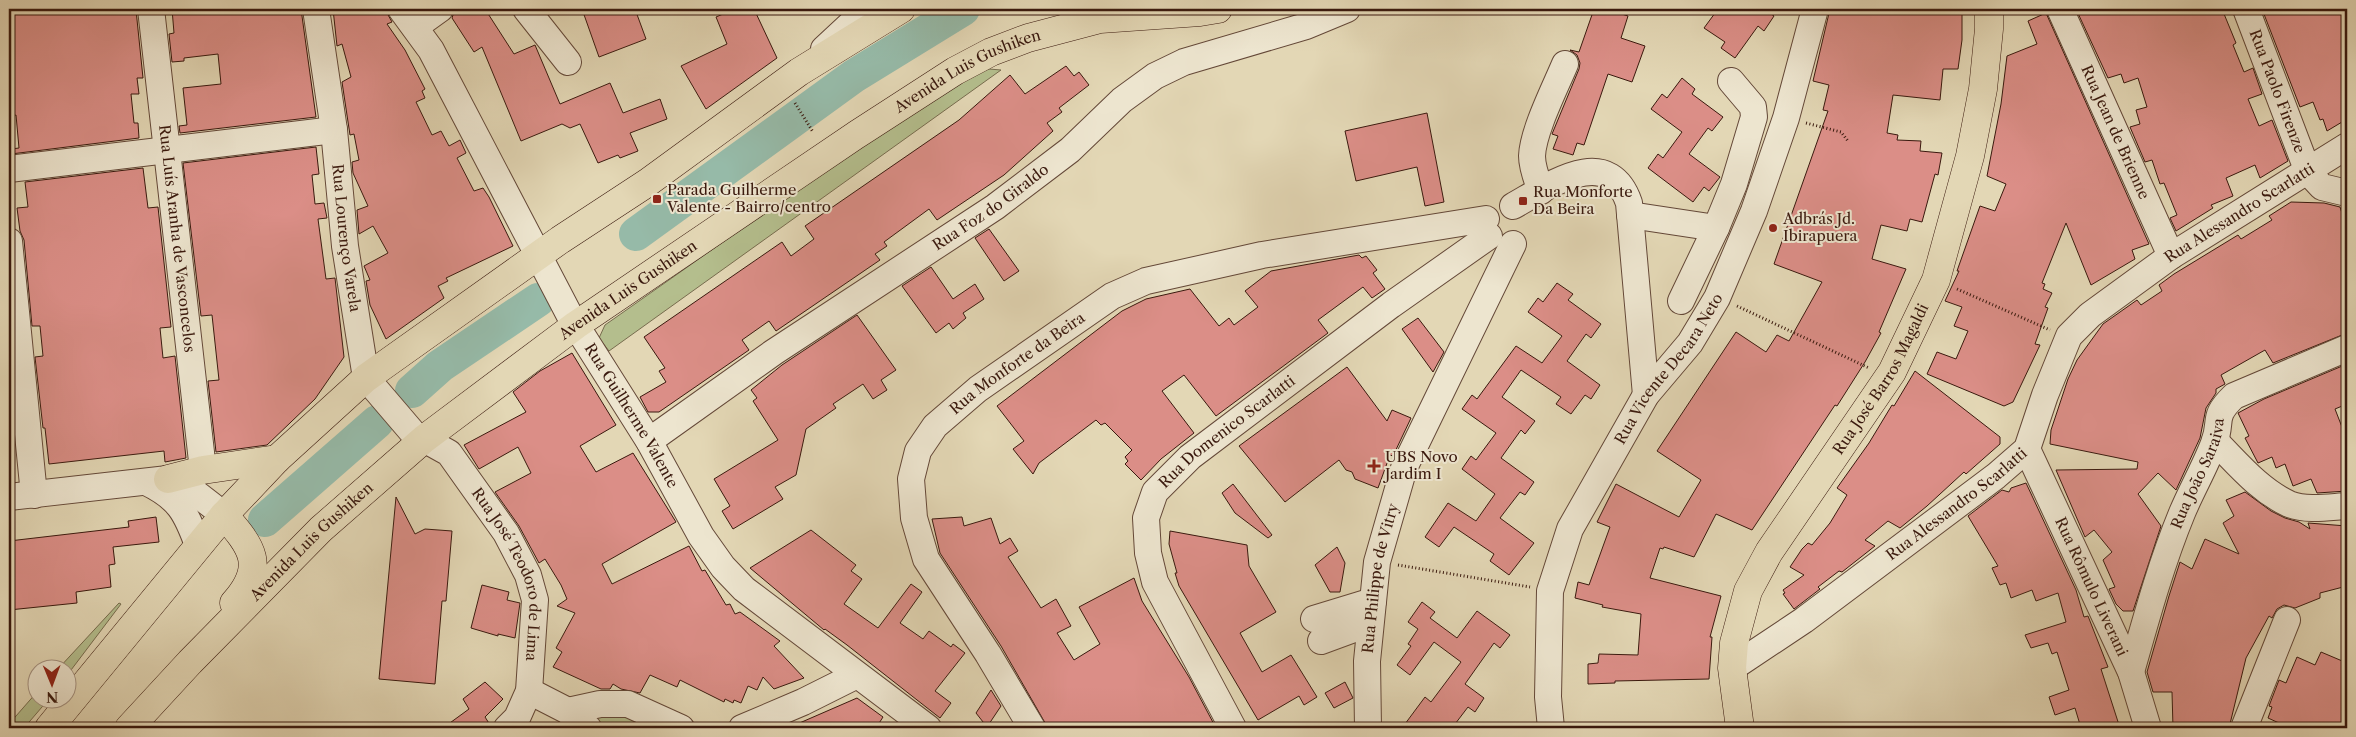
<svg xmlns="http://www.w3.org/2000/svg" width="2356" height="737" font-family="'Libre Caslon Text',serif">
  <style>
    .green { fill: #b4be8d; stroke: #776c4e }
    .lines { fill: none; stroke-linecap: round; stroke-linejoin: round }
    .river { stroke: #96baa8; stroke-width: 34 }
    .building { fill: #db8e87; stroke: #3a190e }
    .minor-casing { stroke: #644838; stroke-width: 28 }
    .major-casing { stroke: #3a190e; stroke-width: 29 }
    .path { stroke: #3a190e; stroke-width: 3; stroke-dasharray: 1 2.5; stroke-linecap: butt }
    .minor { stroke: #ede5cf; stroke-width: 26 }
    .major { stroke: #e3d7b5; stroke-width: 28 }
    .poi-dot { fill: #8f2418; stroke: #ede5cf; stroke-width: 2 }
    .labels { text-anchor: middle; stroke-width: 4; stroke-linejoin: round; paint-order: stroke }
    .street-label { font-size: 15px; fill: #3a190e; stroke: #ede5cf }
    .poi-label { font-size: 15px; fill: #3a190e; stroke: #ede5cf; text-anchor: start }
  </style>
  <rect width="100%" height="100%" fill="#e3d7b5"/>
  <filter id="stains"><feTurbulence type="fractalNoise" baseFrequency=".004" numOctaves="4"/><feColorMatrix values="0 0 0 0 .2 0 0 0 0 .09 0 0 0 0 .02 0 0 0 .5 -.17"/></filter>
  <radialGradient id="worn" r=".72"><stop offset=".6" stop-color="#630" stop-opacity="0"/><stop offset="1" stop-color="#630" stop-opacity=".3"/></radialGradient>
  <!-- green -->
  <path class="green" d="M989,69L1001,70L609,351L599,338L605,325L919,104L971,75Z
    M119,603L121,604L68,674V670L58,669Z
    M37,692L38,700H48L24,728H9V724Z
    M601,709L664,728H600L584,715Z"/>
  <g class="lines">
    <!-- river -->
    <path class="river" d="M636,234L854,76L963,9
      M412,391L440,366L538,300
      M265,520L377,422"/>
  </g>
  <!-- building -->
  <path class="building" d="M32,9L136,10L143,78H137L139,94H131L134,123H138L139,138L11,154V149L19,148L16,115L12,116L9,81V72H12L9,42V13L32,10Z
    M172,9H301L316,117L180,133L179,126L187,125L183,88L221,84L218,54L184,58V61L172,62L169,34L174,33Z
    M333,9H383L387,13L392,22L387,24L405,50L425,89L422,91L425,98L416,102L432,135L441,131L449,146L460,140L466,153L457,158L474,191L483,188L489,197L513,246L446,278L448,281L438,286L444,298L386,339L370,305L366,281L370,280L364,266L388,253L373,226L359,234L357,210L368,206L353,173L352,162L359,160L354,134L350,135L342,82L351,77L342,44L337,46Z
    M455,9H485L514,54L535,45L560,104L610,83L623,113L660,99L667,119L630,133L638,151L620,158L618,155L598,163L580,124L570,128L562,124L521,141L482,47L474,52L452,18Z
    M582,9H635L646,39L599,57Z
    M735,9H754L777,58L706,109L681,66L727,44L716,17Z
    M1594,9H1606L1628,16L1621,38L1645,46L1632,82L1608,74L1584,145L1577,143L1573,155L1553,149L1558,136L1552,134L1579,69L1580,63L1577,55L1570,50L1579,52Z
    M1718,9H1764L1774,16L1764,31L1758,26L1735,58L1721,48L1725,42L1704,28Z
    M1830,9H1962V40L1958,69H1943L1940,100L1893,95L1887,133L1898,135L1897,140L1921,141L1920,151L1942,153L1938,175L1935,174L1922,222L1910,219L1907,231L1881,225L1872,259L1906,269L1879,332L1881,333L1865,362L1837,406L1835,405L1752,530L1716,514L1694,557L1664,547L1663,549L1660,548L1650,578L1721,596L1710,637H1712L1709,679L1615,681V683L1588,684V664L1598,663L1599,654L1638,655L1641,614L1602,607L1603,605L1575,598L1578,582L1589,585L1610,527L1597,522L1616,484L1679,517L1701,480L1657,451L1736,332L1766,352L1777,335L1789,341L1822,282L1774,264L1828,111L1823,110L1829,85L1813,81Z
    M2076,9H2222L2236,43L2233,45L2244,72L2253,68L2262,94L2248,99L2259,126L2272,120L2288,161L2260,178L2255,165L2226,178L2233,196L2211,205L2213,208L2176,231L2170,218L2177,215L2164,183L2160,184L2152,160L2145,162L2130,127L2140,124L2136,110L2147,107L2138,78L2124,83L2121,74L2108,78Z
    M2262,9H2347V119L2327,131L2323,119L2320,120L2313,102L2300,107Z
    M2046,13L2149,244L2132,250L2135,259L2091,285L2066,223L2042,283L2045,284L2043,289L2052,293L2045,307L2048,308L2035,344L2040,345L2013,402L2004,406L1927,374L1937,352L1956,359L1968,331L1954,326L1962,307L1945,301L1959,271H1957L1980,206L1995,211L2006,184L1987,176L2001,104L2007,56L2037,44L2028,21Z
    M1066,66L1074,76L1079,72L1089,85L1059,108L1062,112L1047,123L1053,131L1004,175L937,220L929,209L884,242L887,246L875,254L880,260L776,331L769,321L742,340L749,350L659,412H648L640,397L666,382L659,371L665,368L644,337L782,242L791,256L814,239L805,226L959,120L1010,75L1025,94Z
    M1682,78L1695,89L1692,94L1723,117L1712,131L1708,128L1689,154L1720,177L1709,191L1704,187L1693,202L1648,168L1658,154L1663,158L1682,132L1651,109L1662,94L1667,98Z
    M1427,113L1444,202L1425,206L1417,167L1356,181L1345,131Z
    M316,147L319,174L312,175L315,204L324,203L327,218L318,219L326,279L335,278L344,357L315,399L267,445L216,452L208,381L219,380L212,315L201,316L183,163Z
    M143,168L148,208L158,207L171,327L160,328L163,358L175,356L186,458L165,462L164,451L49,464L45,428H43L35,357L43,356L40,326H32L24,240L20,231L17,208L28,207L25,182Z
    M2291,202L2324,203L2340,207L2347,229V333L2273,363L2265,350L2221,375L2225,384L2216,389V393L2206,408L2200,438L2176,490L2158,473L2138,494L2161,526L2133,611H2123L2116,604L2109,589L2115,587L2103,560L2112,552L2094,530L2085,537L2056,470L2137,469L2138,462L2050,444L2051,430L2068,379L2077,360L2103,324L2137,300L2141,305L2162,291L2159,285L2174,274L2238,235L2241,239L2272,220L2269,216Z
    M989,229L1019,271L1004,281L975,238Z
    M1359,255L1362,258L1366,256L1377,270L1373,273L1385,289L1372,298L1363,287L1318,320L1328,333L1216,416L1184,375L1162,391L1194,433L1161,459L1141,480L1125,464L1128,461L1125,457L1132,450L1105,423L1101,425L1096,420L1039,463L1033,474L1013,449L1024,441L997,406L1122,311L1146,299L1190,289L1219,326L1229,318L1234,325L1258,307L1245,291L1271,271Z
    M931,267L953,299L975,284L984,299L963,313L966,318L953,329L949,323L936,333L902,286Z
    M1557,283L1573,294L1568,300L1601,324L1591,338L1586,334L1567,361L1600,385L1591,399L1585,395L1571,414L1556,404L1561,397L1521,370L1502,397L1535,421L1525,434L1521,430L1501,458L1534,482L1525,495L1520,492L1500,518L1534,543L1509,575L1490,561L1494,554L1454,527L1439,547L1425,537L1448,503L1476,521L1495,494L1462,469L1471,456L1476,460L1496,433L1462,409L1472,395L1477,399L1516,346L1542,363L1562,336L1528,312L1538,298L1543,302Z
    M857,315L896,370L881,380L887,390L873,399L863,384L833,404L836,408L806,429L796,475L775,487L783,499L733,529L722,511L730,506L714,479L778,440L753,401L757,398L751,390L782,365Z
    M1418,318L1444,352L1433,372L1402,329Z
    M572,353L616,425L580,446L596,472L633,453L676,522L602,564L612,584L689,546L702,571L705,570L726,605L730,604L735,614L740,612L780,641L774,646L804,678L774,689L763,677L757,690L748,686L741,703L734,700L733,703L725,699L724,702L680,680L677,687L650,675L640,693L621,689L613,684L610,689H601L553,667L562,652L556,648L575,613L557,606L567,599L561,585L545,559L539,563L519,526L495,492L531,473L518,447L479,469L464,445L526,412L513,392L540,371Z
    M2347,364V404L2335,409L2347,440V491L2317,493L2311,479L2293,486L2285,464L2276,468L2272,457L2258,463L2245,438L2249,436L2238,413L2264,399Z
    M1347,367L1387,421L1392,410L1411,418L1393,456L1390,455L1378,488L1355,479L1352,472L1346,470L1339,460L1285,502L1239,446Z
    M1915,371L2000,437V444L1966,474L1964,472L1927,506L1900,528L1888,521L1865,540L1875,546L1842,572L1839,571L1818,587L1820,589L1794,609L1783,594L1785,593L1783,590L1804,575L1790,567L1802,549L1808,543L1812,545L1830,523L1847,495L1837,488L1869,443L1892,405L1894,406Z
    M9,392L12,430H9Z
    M2026,483L2076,590L2084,617L2088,616L2108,667L2101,669L2120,728H2081L2075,708L2055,715L2049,697L2069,690L2057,652L2052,654L2048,643L2031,648L2025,635L2066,622L2058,593L2036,601L2032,590L2011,598L2006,583L2000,585L1992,568L1998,566L1968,516L2002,490L2009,492L2011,488Z
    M1233,484L1272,535L1268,538L1235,513L1222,493Z
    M2245,492L2271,511L2285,518L2299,522L2310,529L2308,523L2347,526V586L2320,593V598L2295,608L2284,605L2277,609L2272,618L2269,616L2246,658L2229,728H2173L2172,692H2153L2147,672L2169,596L2180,562L2192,569L2205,539L2239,554L2223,523L2234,516L2226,500Z
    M396,497L415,534L425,529L452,531L446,601H442L435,684L379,679Z
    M156,517L159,542L113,547L115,564L109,565L111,587L76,592L77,603L9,610V541L129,527L128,521Z
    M962,517L964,526L991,518L1000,544L1010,538L1018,551L1008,557L1041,608L1056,599L1071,626L1057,633L1074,660L1100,644L1079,607L1134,578L1142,601L1189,677L1216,728H1048L1001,646L940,553L932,519Z
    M811,530L856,565L851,571L862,579L844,604L878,628L911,584L922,592L900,623L923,639L929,631L951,647L953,644L965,653L935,691L951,703L940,718L847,645L825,629L824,630L750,568Z
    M1170,531L1247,545L1249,566L1276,612L1240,633L1262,672L1291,655L1317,697L1304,705L1299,696L1258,720L1179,586L1175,573H1177L1169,544Z
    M1337,547L1345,563L1340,592H1330L1315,565Z
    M482,585L509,592L507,600L520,603L515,638L498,634V636L471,628Z
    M1422,602L1435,612L1430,618L1457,638L1477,611L1510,635L1500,648L1494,643L1465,684L1484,698L1475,712L1468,707L1452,728H1402L1425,697L1431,702L1461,662L1434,642L1410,675L1397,665L1411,646L1408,644L1418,629L1408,622Z
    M2321,652L2347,663V728H2290L2268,718L2272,707L2269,706L2279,680L2286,683L2297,657L2315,665Z
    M485,682L503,699L485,717L492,728H443L469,709L463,699Z
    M1345,682L1353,698L1334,708L1325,693Z
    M991,690L1001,706L987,727L976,713Z
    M857,698L883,717L876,728H788Z"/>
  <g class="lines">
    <!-- minor casing -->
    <g class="minor-casing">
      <g id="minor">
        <path id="s1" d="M151,9L203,470"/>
        <path id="s2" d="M316,9L334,130L345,246L366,378L413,433L449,453L506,533L528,575L535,600L529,691L517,718L507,728"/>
        <path id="s3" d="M401,9L431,50L570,316L649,441L701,536L723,567L744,589L928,728"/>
        <path d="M526,9L568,62"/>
        <path id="s4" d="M2060,9L2171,256"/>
        <path id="s5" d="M2246,9L2308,172L2322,187L2347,193"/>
        <path d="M415,27L440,9"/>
        <path d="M824,49L867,9"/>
        <path d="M9,169L334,130"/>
        <path d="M1541,191C1537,180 1532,168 1532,156C1533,131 1555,88 1565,64"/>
        <path d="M1513,206C1549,186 1608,142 1629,203L1646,395"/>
        <path d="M1630,215L1716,228L1734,184L1754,117L1753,107L1731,81"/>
        <path d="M9,241L34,495"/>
        <path d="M1681,301L1716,228"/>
        <path id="s6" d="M649,441L774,352L995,207L1070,150L1122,100L1155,76L1184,62L1306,26L1347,9"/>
        <path d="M2215,441C2238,464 2259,490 2289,504C2307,511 2329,507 2347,506"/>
        <path id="s7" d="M2027,449L2131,672L2148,728"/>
        <path d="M146,482C179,498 186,512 198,545"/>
        <path d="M9,497L168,479L184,484L224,515"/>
        <path d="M1314,619L1373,601"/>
        <path d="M1321,641L1370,623"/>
        <path id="s8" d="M1732,668L1804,620L1996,476L2027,449L2045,395L2069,336L2090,315L2171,256L2347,146"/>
        <path id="s9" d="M2131,672C2146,619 2161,564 2182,513C2192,489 2205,467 2214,443C2223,420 2211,418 2234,396L2347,348"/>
        <path d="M529,691L568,711L588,728"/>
        <path d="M568,711L600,704H628L681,728"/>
        <path d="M742,728L803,702L857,675"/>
        <path id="s10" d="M1032,728L988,654L926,559L914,518L911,479L918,451L935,426L978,389L1112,296L1146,281L1262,255L1486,219"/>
        <path id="s11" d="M1233,728L1155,582L1148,553L1146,518L1155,492L1190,457L1391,305L1489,236"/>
        <path id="s12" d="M1368,728L1367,661L1377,562L1404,468L1513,244"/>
        <path id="s13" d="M1551,728L1548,697L1550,591L1570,529L1646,395L1690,343L1717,298L1754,211L1786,118L1815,9"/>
        <path d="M2244,728L2287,620"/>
      </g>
    </g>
    <!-- major casing -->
    <g class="major-casing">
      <g id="major">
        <path d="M168,479L203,470L277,459"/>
        <path d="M224,515C252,547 267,566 234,603"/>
        <path d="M49,728L224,515L277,459L366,378L560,240L647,183L799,72L901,9"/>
        <path id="s14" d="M129,728L190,662L321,529L424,439L576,325L856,135L955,71L991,52L1028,38L1100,19L1200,12L1218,9"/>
        <path id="s15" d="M1740,728L1732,668L1734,643L1748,591L1769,552L1892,372L1936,280L1970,156L1983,89L1989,29V9"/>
      </g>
    </g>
    <!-- path -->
    <path class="path" d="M795,103L813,132
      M1806,123L1841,132L1848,141
      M1957,289L2050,330
      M1737,306L1869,368
      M1398,565L1530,587"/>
    <!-- minor -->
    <use href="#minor" class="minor"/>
    <!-- major -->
    <use href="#major" class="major"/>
  </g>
  <!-- markers -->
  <g class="poi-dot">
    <rect x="652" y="194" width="10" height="10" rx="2.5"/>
    <rect x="1518" y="196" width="10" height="10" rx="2.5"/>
    <circle cx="1773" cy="228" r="5"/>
    <path d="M1371.5 458.5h5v5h5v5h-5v5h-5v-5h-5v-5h5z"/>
  </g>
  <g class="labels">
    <!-- street labels -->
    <g class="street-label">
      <text dy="5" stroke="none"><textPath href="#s14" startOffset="1071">Avenida Luis Gushiken</textPath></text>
      <text dy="5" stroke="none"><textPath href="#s5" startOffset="88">Rua Paolo Firenze</textPath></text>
      <text dy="5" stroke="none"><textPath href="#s4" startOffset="135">Rua Jean de Brienne</textPath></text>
      <text dy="5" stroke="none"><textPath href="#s6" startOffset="414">Rua Foz do Giraldo</textPath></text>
      <text dy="5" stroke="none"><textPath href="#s8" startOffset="699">Rua Alessandro Scarlatti</textPath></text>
      <text dy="5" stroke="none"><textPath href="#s2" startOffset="231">Rua Lourenço Varela</textPath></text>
      <text dy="5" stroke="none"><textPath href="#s1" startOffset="231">Rua Luís Aranha de Vasconcelos</textPath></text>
      <text dy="5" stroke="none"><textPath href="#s14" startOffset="666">Avenida Luis Gushiken</textPath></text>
      <text dy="5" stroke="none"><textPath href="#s10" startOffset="444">Rua Monforte da Beira</textPath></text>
      <text dy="5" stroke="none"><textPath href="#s13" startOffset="391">Rua Vicente Decara Neto</textPath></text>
      <text dy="5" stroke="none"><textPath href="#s15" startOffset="390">Rua José Barros Magaldi</textPath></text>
      <text dy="5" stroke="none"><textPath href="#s3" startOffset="468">Rua Guilherme Valente</textPath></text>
      <text dy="5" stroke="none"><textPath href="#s11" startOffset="352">Rua Domenico Scarlatti</textPath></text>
      <text dy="5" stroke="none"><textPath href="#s9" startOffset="210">Rua João Saraiva</textPath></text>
      <text dy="5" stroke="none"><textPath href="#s8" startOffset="278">Rua Alessandro Scarlatti</textPath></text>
      <text dy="5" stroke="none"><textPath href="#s14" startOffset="261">Avenida Luis Gushiken</textPath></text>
      <text dy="5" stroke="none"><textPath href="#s2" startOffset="625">Rua José Teodoro de Lima</textPath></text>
      <text dy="5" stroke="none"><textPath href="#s12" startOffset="151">Rua Philippe de Vitry</textPath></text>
      <text dy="5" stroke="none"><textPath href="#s7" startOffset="152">Rua Rômulo Liverani</textPath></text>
    </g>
    <!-- poi labels -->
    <g class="poi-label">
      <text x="667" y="195">Parada Guilherme<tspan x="667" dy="17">Valente - Bairro/centro</tspan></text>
      <text x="1533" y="197">Rua Monforte<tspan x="1533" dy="17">Da Beira</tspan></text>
      <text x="1783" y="224">Adbrás Jd.<tspan x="1783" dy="17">Ibirapuera</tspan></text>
      <text x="1385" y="462">UBS Novo<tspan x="1385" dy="17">Jardim I</tspan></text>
    </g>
  </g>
  <!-- margin -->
  <rect width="2356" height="737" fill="none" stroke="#e3d7b5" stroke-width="30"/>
  <rect x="10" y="10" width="2336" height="717" fill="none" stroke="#3a190e" stroke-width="2.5"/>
  <rect x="15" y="15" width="2326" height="707" fill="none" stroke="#3a190e"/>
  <!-- north arrow -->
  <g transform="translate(52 684) rotate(179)"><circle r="24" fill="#ede5cf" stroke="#a59382"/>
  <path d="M0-4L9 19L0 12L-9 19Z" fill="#8f2418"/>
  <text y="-8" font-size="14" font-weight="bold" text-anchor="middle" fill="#3a190e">N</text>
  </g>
  <rect width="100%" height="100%" filter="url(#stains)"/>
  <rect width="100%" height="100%" fill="url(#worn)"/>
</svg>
